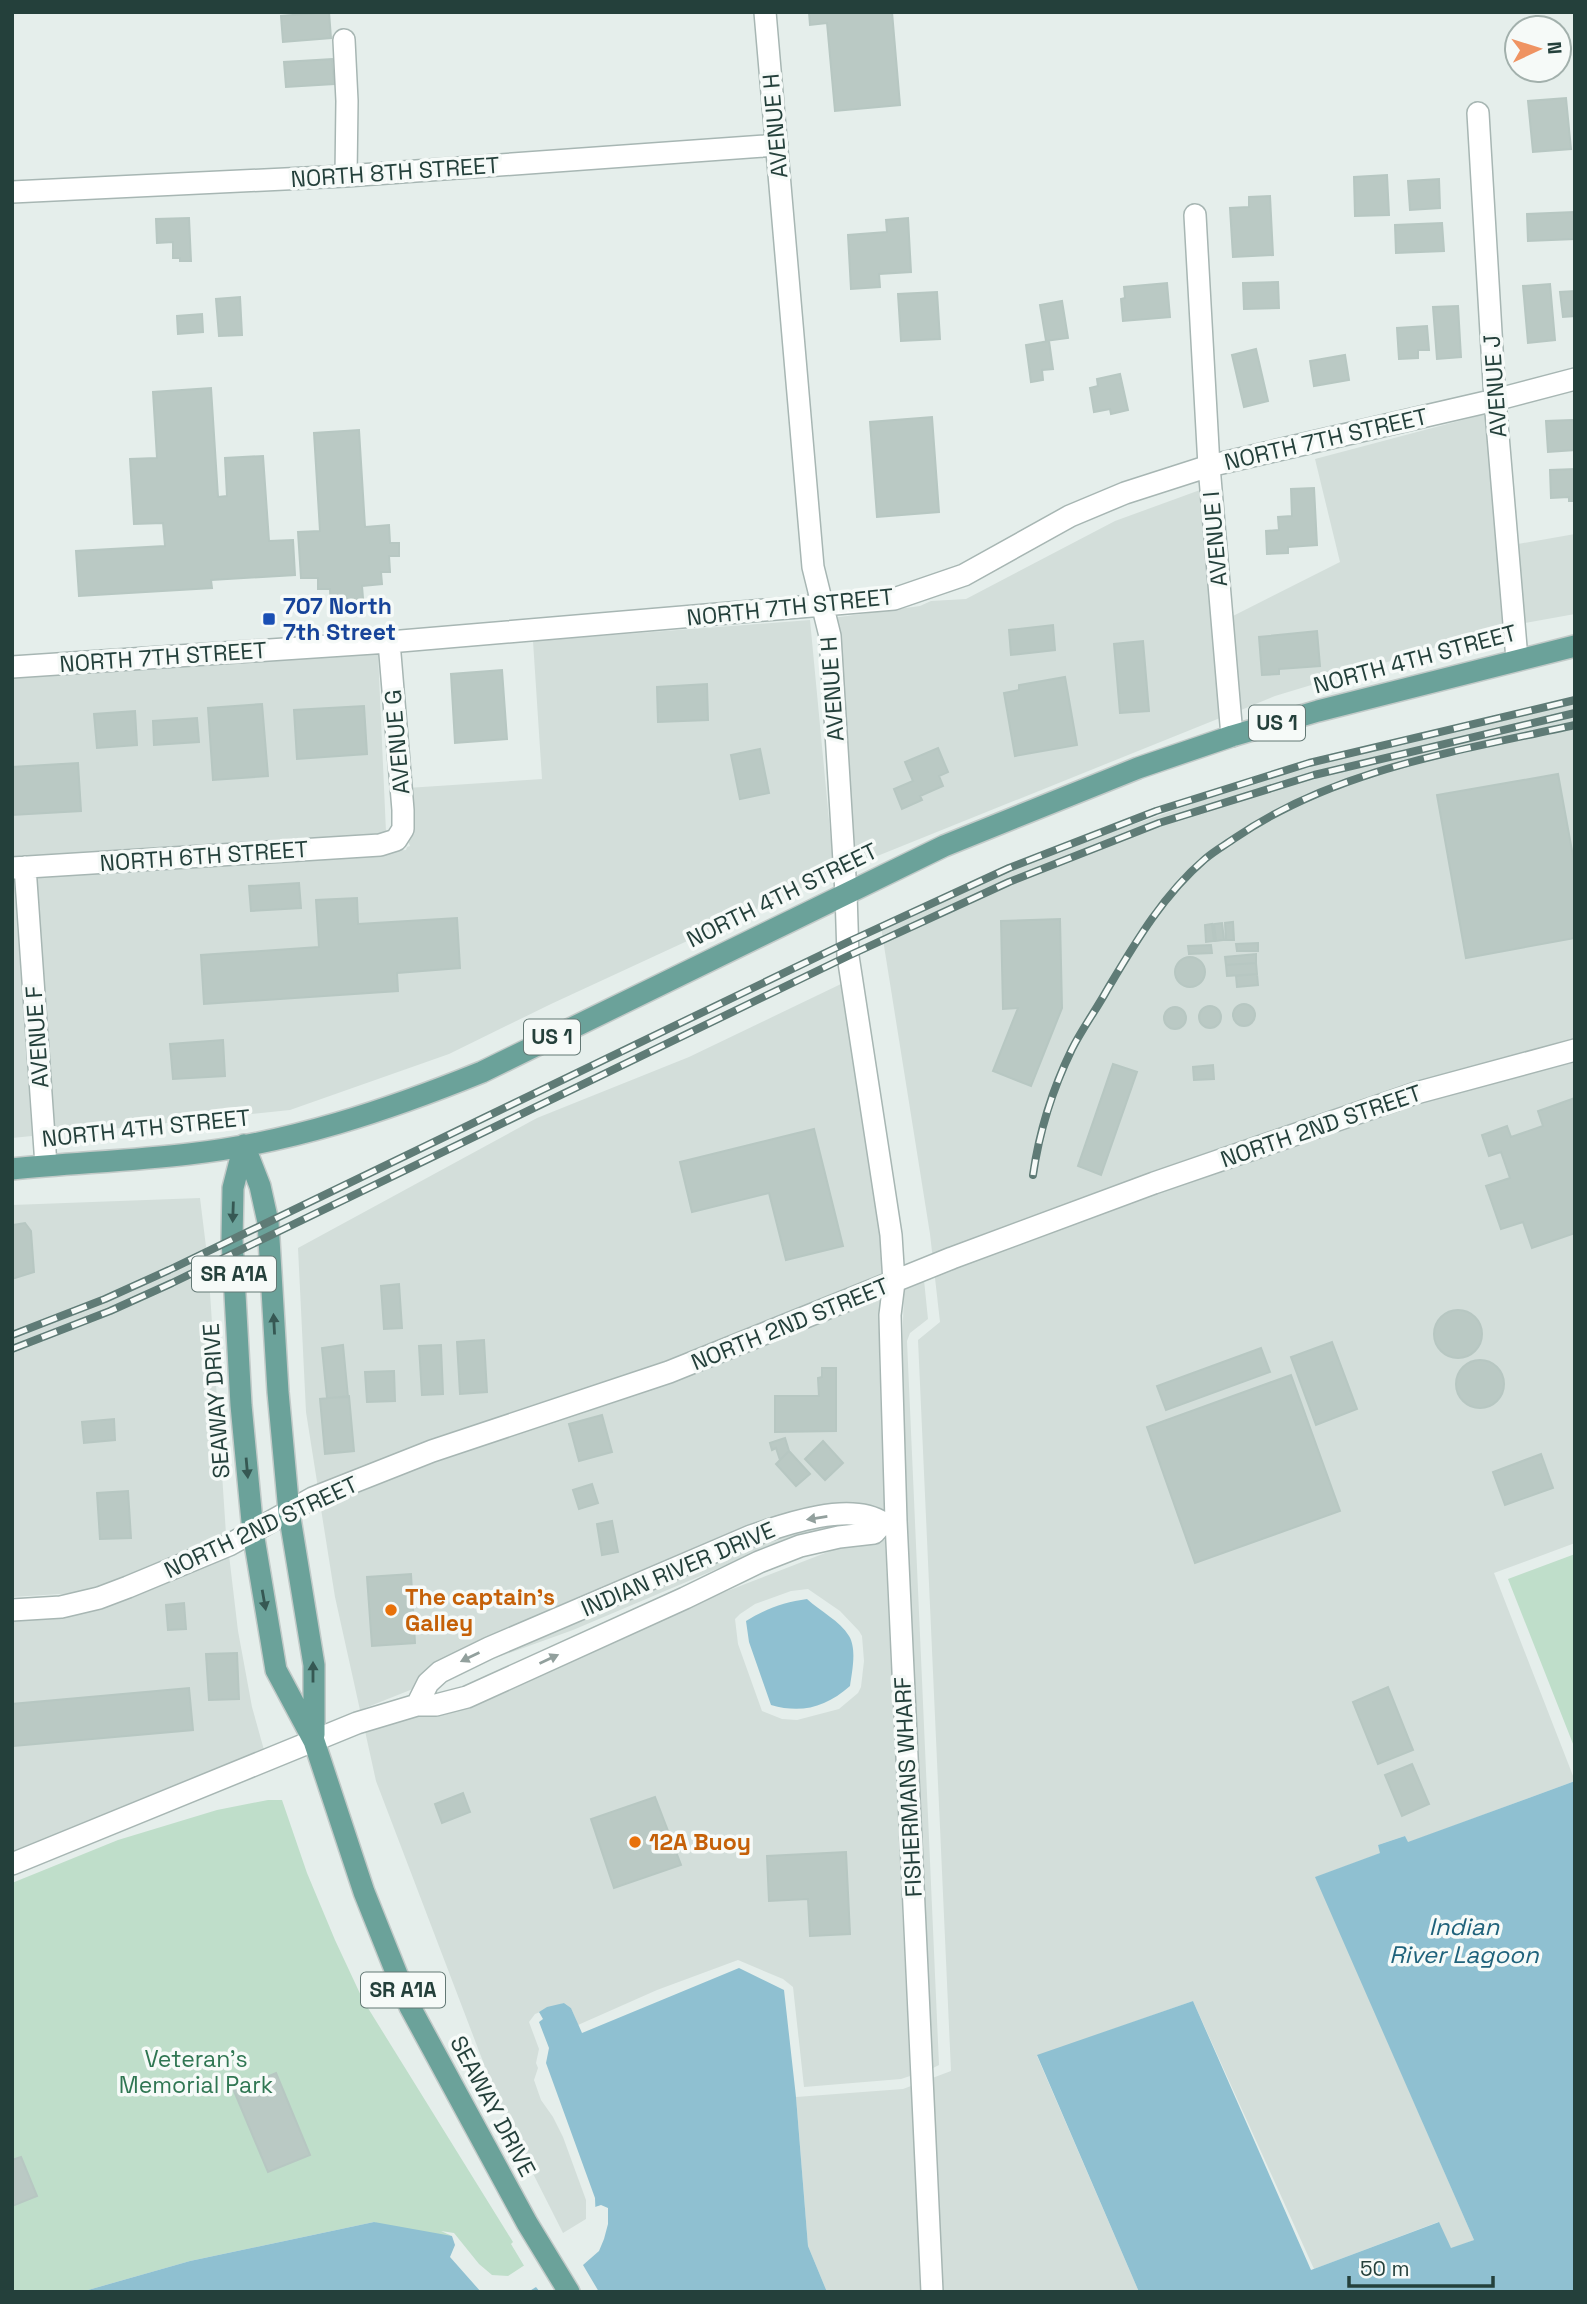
<svg xmlns="http://www.w3.org/2000/svg" width="1587" height="2304" font-family="'Space Grotesk',sans-serif">
  <style>
    .built { fill: #d3deda; fill-rule: evenodd }
    .green { fill: #bfdeca }
    .water { fill: #8fc0d1 }
    .pier { fill: #e5eeeb }
    .building { fill: #bac9c4; stroke: #b7c7c2; stroke-width: 2 }
    .lines { fill: none; stroke-linecap: round; stroke-linejoin: round }
    .minor-casing { stroke: #a7b6b3; stroke-width: 24 }
    .major-casing { stroke: #c2cac8; stroke-width: 24 }
    .minor { stroke: #fff; stroke-width: 21 }
    .major { stroke: #6ba29a; stroke-width: 21 }
    .rail-casing { stroke: #5f7b76; stroke-width: 8 }
    .rail { stroke: #f6faf8; stroke-width: 5; stroke-dasharray: 16; stroke-linecap: butt }
    .oneway { fill: #365853 }
    .oneway2 { fill: #92a09d }
    .transit-dot { fill: #1a4fb4; stroke: #f6faf8; stroke-width: 2.5 }
    .food-dot { fill: #e8710a; stroke: #f6faf8; stroke-width: 2.5 }
    .labels { text-anchor: middle; stroke-width: 7; stroke-linejoin: round; paint-order: stroke }
    .shield { fill: #f6faf8; stroke: #637874; stroke-width: 2 }
    .shield-label { font-size: 21px; font-weight: bold; fill: #24403b }
    .street-label { font-size: 23px; fill: #24403b; stroke: #f6faf8 }
    .transit-label { font-size: 23px; font-weight: bold; fill: #164399; stroke: #f6faf8; text-anchor: start }
    .food-label { font-size: 23px; font-weight: bold; fill: #c56008; stroke: #f6faf8; text-anchor: start }
    .park-label { font-size: 23px; fill: #2f7652; stroke: #f6faf8 }
    .water-label { font-size: 24px; font-style: italic; fill: #1f627b; stroke: #f6faf8 }
  </style>
  <rect width="100%" height="100%" fill="#e5eeeb"/>
  <!-- built -->
  <path class="built" d="M1485,414L1503,627L1275,696L1241,710L1233,616L1340,562L1315,459Z
    M1200,490L1220,718L855,865L832,618L920,606L931,601L966,599L1115,521Z
    M1575,534V614L1525,623L1518,544Z
    M810,620L834,873L551,1004L449,1054L290,1110L55,1135L36,877L406,850L407,847L410,846L407,838V788L542,779L533,641Z
    M378,653L386,832L378,835L12,858V677Z
    M1575,700V1543L1494,1573L1575,1781L1407,1843L1405,1836L1378,1845L1381,1853L1316,1877L1474,2240L1451,2249L1438,2222L1314,2269L1193,2001L1037,2056L1139,2292H827L808,2246L796,2097L903,2089L951,2071L918,1340L940,1322L930,1234L881,927L1009,868L1309,763Z
    M12,878H14L32,1136L12,1138Z
    M841,984L880,1236L882,1276L665,1363L428,1441L318,1488L306,1412L298,1248L537,1118L689,1057Z
    M200,1198L208,1263L226,1534L114,1583L77,1593L12,1597V1205Z
    M924,1280L928,1319L910,1333L907,1341L939,2065L933,2068L907,1536L902,1353L904,1291L905,1288Z
    M881,1298L879,1354L885,1520L797,1535L573,1630L443,1677L360,1710L335,1597L321,1509L436,1460L673,1381Z
    M885,1540L910,2076L901,2079L804,2087L793,1987L783,1979L738,1960L657,1990L578,2025L571,2008L564,2003L535,2014L529,2022L539,2049L536,2063L538,2068L534,2080L541,2100L553,2117L563,2137L586,2200V2219L563,2233L503,2114L376,1781L365,1731L838,1548ZM808,1589L840,1611L859,1631L862,1636L864,1661L861,1687L858,1693L839,1709L797,1720L782,1719L762,1711L738,1644L735,1619L740,1614L755,1604L791,1591Z
    M229,1555L238,1631L252,1707L264,1750L12,1853V1617L80,1612L123,1601Z"/>
  <!-- green -->
  <path class="green" d="M1575,1554V1749L1508,1579Z
    M268,1800H282L307,1873L335,1940L363,2000L513,2242L511,2244L526,2269L509,2280L491,2279L374,2222L190,2261L81,2292H12V1883L118,1840L217,1810Z"/>
  <!-- water -->
  <path class="water" d="M807,1599C820,1611 840,1621 849,1636C857,1649 852,1672 850,1686C826,1707 802,1714 771,1705L749,1642L746,1621C765,1609 785,1602 807,1599Z
    M1575,1781V2292H1139L1037,2055L1193,2001L1311,2270L1439,2222L1451,2248L1474,2240L1315,1877L1380,1853L1378,1845L1405,1836L1408,1842Z
    M739,1968L784,1990L796,2097L808,2246L827,2292H81L190,2261L374,2222L452,2236L490,2279L510,2280L596,2222L595,2198L546,2063L549,2048L539,2022L543,2019L539,2012L547,2007L564,2003L571,2008L582,2033Z"/>
  <!-- pier -->
  <path class="pier" d="M601,2205L608,2208V2224L604,2239L599,2251L583,2265L599,2292H540L536,2287L528,2292H481L450,2257L455,2245L452,2236L441,2231L454,2233L479,2264L492,2275L508,2276L592,2221V2208Z"/>
  <!-- building -->
  <path class="building" d="M329,12L331,38L283,42L281,16Z
    M809,12H892L900,105L835,111L827,23L810,25Z
    M332,59L334,84L286,87L284,62Z
    M1566,98L1571,149L1533,152L1528,101Z
    M1387,175L1389,215L1355,216L1354,177Z
    M1439,179L1440,208L1410,210L1408,181Z
    M1270,196L1273,255L1233,257L1230,208L1249,207V197Z
    M1574,212L1575,239L1528,241L1527,214Z
    M189,218L191,261H180V258H173V242L157,243L156,219Z
    M908,218L911,272L879,274L880,287L851,289L848,235L887,232L886,220Z
    M1442,223L1444,251L1396,253L1395,225Z
    M1278,282L1279,308L1244,309L1243,283Z
    M1167,283L1170,317L1123,321L1121,299L1125,298L1124,287Z
    M1550,284L1555,340L1528,343L1523,286Z
    M1575,291V316L1563,317L1560,292Z
    M937,292L940,339L901,341L898,294Z
    M240,297L242,335L219,336L216,299Z
    M1062,301L1068,338L1046,341L1040,305Z
    M1458,306L1461,357L1437,359L1433,307Z
    M202,314L203,332L178,334L177,316Z
    M1427,326L1429,350H1418V358L1399,359L1397,328Z
    M1049,341L1053,369L1042,370L1043,380L1031,382L1026,345Z
    M1256,349L1268,401L1244,407L1232,355Z
    M1345,355L1349,380L1314,386L1310,361Z
    M1120,374L1128,410L1111,414L1110,409L1094,412L1090,388L1098,386L1097,379Z
    M211,388L218,497L227,496L225,458L263,456L269,541L293,540L295,575L211,580L212,588L79,596L76,551L165,546L163,523L134,524L130,459L157,458L153,392Z
    M932,417L939,512L877,517L870,422Z
    M1572,420L1575,421V450L1548,452L1546,421Z
    M359,430L365,527L389,525L390,543H399V556H389L390,572H381L382,584L362,586L364,610L331,612L330,589H318V578H301L298,532L320,531L314,433Z
    M1575,469V501H1569V497L1551,498L1550,470Z
    M1314,488L1317,545L1288,547V553L1267,554L1266,531L1279,530L1278,517L1292,516L1291,489Z
    M1053,625L1055,650L1011,655L1009,630Z
    M1317,631L1320,666L1279,669V674L1262,675L1259,637Z
    M1143,641L1149,711L1120,713L1114,644Z
    M502,670L507,739L455,743L451,674Z
    M1065,677L1077,745L1015,756L1004,693L1019,690V685Z
    M707,684L708,720L658,722L657,687Z
    M262,704L268,776L213,780L208,708Z
    M364,706L367,754L297,759L294,710Z
    M135,711L137,745L97,748L94,714Z
    M197,718L199,742L154,745L153,721Z
    M938,748L948,772L939,776L943,786L920,796L922,800L902,809L894,789L913,781L905,762Z
    M760,749L769,793L740,799L731,755Z
    M78,763L81,811L12,815V767Z
    M1558,774L1575,867V938L1466,958L1437,795Z
    M299,883L301,908L251,911L249,886Z
    M357,898L358,924L457,918L460,968L397,973L398,991L204,1004L201,955L319,947L316,900Z
    M1060,919L1062,1008L1031,1086L993,1071L1018,1008L1003,1009L1001,921Z
    M1233,922L1234,940H1226L1225,923Z
    M1222,923L1224,940L1216,941L1214,924Z
    M1212,924L1214,941L1206,942L1205,925Z
    M1258,943V951H1237L1236,944Z
    M1211,945L1212,953L1189,954L1188,946Z
    M1256,954V963L1226,965L1225,957Z
    M1175 972a15 15 0 1 1 30 0a15 15 0 1 1-30 0Z
    M1256,963L1257,974L1227,976L1226,965Z
    M1257,974L1258,985L1237,987L1236,976Z
    M1233 1015a11 11 0 1 1 22 0a11 11 0 1 1-22 0Z
    M1199 1017a11 11 0 1 1 22 0a11 11 0 1 1-22 0Z
    M1164 1018a11 11 0 1 1 22 0a11 11 0 1 1-22 0Z
    M223,1040L225,1076L173,1079L170,1044Z
    M1113,1064L1137,1072L1101,1175L1078,1166Z
    M1213,1065L1214,1079L1194,1080L1193,1067Z
    M1575,1098V1233L1532,1248L1523,1222L1501,1229L1486,1186L1510,1178L1501,1152L1489,1156L1482,1135L1507,1126L1511,1137L1543,1126L1538,1111Z
    M814,1129L843,1246L786,1260L769,1193L692,1212L680,1162Z
    M25,1223L31,1231L34,1272L12,1279V1225Z
    M399,1284L402,1328L384,1329L381,1286Z
    M1434 1334a24 24 0 1 1 48 0a24 24 0 1 1-48 0Z
    M484,1340L487,1392L460,1394L457,1342Z
    M1332,1342L1357,1409L1316,1425L1291,1357Z
    M343,1345L348,1397L327,1398L322,1348Z
    M441,1345L443,1394L422,1395L419,1346Z
    M1261,1348L1270,1372L1166,1410L1157,1386Z
    M1456 1384a24 24 0 1 1 48 0a24 24 0 1 1-48 0Z
    M822,1368H836V1431L775,1432V1396H819L818,1378L822,1377Z
    M394,1371L395,1401L367,1402L365,1372Z
    M1291,1375L1340,1511L1195,1563L1147,1427Z
    M349,1396L354,1451L325,1454L320,1399Z
    M602,1415L612,1452L579,1461L569,1424Z
    M114,1419L115,1440L84,1443L82,1422Z
    M785,1438L789,1451L780,1460L776,1448L772,1450L770,1443Z
    M823,1441L843,1463L825,1480L805,1459Z
    M789,1451L810,1474L796,1486L776,1464Z
    M1541,1454L1553,1488L1505,1505L1493,1472Z
    M592,1484L598,1503L579,1509L573,1490Z
    M128,1491L131,1538L100,1539L97,1493Z
    M612,1521L618,1552L602,1555L597,1524Z
    M411,1574L415,1643L372,1646L367,1577Z
    M184,1603L186,1629L168,1630L166,1605Z
    M237,1653L239,1699L209,1700L206,1654Z
    M1388,1687L1413,1750L1378,1764L1353,1702Z
    M189,1688L193,1730L14,1746L12,1704Z
    M1412,1764L1429,1804L1402,1816L1385,1775Z
    M463,1793L470,1812L442,1823L435,1804Z
    M655,1797L681,1865L614,1888L591,1819Z
    M846,1852L850,1934L810,1936L808,1899L769,1901L767,1856Z
    M276,2073L310,2155L268,2172L234,2091Z
    M21,2157L37,2196L12,2206V2160Z"/>
  <g class="lines">
    <!-- minor casing -->
    <g class="minor-casing">
      <path id="minor" d="M765,12L813,567L830,636L846,893L848,956L891,1235L894,1282L890,1315L891,1354L896,1521L932,2292
        M344,40L347,101L346,176
        M1478,113L1495,400L1517,659
        M12,192L346,176L777,145
        M1195,215L1209,466L1232,736
        M12,667L389,642L894,599L964,575L1070,516L1125,493L1209,466L1495,400L1575,379
        M25,867L46,1165
        M12,868L380,845L396,840L403,829V810L389,642
        M12,1610L61,1607L99,1598L128,1587L229,1545L313,1498L432,1451L669,1372L952,1258L1154,1183L1416,1093L1575,1050
        M417,1705L428,1683L440,1672L489,1648L751,1536C785,1524 851,1501 883,1523
        M12,1864L357,1723L417,1705H436L467,1697L685,1598L759,1562L800,1546L839,1537L874,1533L883,1523L896,1521"/>
    </g>
    <!-- major casing -->
    <g class="major-casing">
      <path id="major" d="M244,1145L233,1188L232,1239L241,1405L253,1532L276,1670L314,1741L364,1892L410,2007L527,2223L569,2292
        M244,1145L260,1186L268,1222L278,1392L289,1512L314,1665V1735
        M12,1169C71,1163 130,1161 189,1154C290,1143 388,1110 482,1072L944,846L1138,768L1232,736L1318,711L1575,646"/>
    </g>
    <!-- minor -->
    <use href="#minor" class="minor"/>
    <!-- major -->
    <use href="#major" class="major"/>
    <!-- rail casing -->
    <g class="rail-casing">
      <path id="rail" d="M1033,1175C1039,1133 1053,1088 1072,1049C1082,1029 1096,1010 1107,990C1135,943 1163,895 1205,859C1214,851 1225,845 1235,838C1336,769 1458,751 1575,725
        M12,1335L105,1299L169,1270L848,942L1009,868L1156,811L1309,763L1575,700
        M12,1349L110,1311L172,1283L848,956L1009,882L1159,823L1314,775L1575,713"/>
    </g>
    <!-- rail -->
    <use href="#rail" class="rail"/>
  </g>
  <!-- one-way arrows -->
  <defs><path id="oneway-solid" d="M-6-.8H1V-3.2L6.5 0L1 3.2V.8H-6Z" transform="scale(1.75)"/></defs>
  <g class="oneway">
    <use href="#oneway-solid" transform="translate(233 1212) rotate(92)"/>
    <use href="#oneway-solid" transform="translate(274 1324) rotate(-93)"/>
    <use href="#oneway-solid" transform="translate(247 1468) rotate(85)"/>
    <use href="#oneway-solid" transform="translate(264 1600) rotate(80)"/>
    <use href="#oneway-solid" transform="translate(313 1672) rotate(-90)"/>
  </g>
  <g class="oneway2">
    <use href="#oneway-solid" transform="translate(817 1518) rotate(171)"/>
    <use href="#oneway-solid" transform="translate(470 1657) rotate(154)"/>
    <use href="#oneway-solid" transform="translate(549 1659) rotate(-25)"/>
  </g>
  <!-- markers -->
  <rect class="transit-dot" x="262" y="612" width="14" height="14" rx="3.5"/>
  <g class="food-dot">
    <circle cx="391" cy="1610" r="7"/>
    <circle cx="635" cy="1842" r="7"/>
  </g>
  <g class="labels">
    <!-- shield labels -->
    <g class="shield">
      <rect x="1249" y="705.5" width="56" height="35" rx="5"/>
      <rect x="524" y="1019.5" width="56" height="35" rx="5"/>
      <rect x="192" y="1256.5" width="84" height="35" rx="5"/>
      <rect x="361" y="1972.5" width="84" height="35" rx="5"/>
    </g>
    <g class="shield-label">
      <text x="1277" y="730">US 1</text>
      <text x="552" y="1044">US 1</text>
      <text x="234" y="1281">SR A1A</text>
      <text x="403" y="1997">SR A1A</text>
    </g>
    <!-- street labels -->
    <g class="street-label">
      <text transform="translate(775 126) rotate(-95)" y="8">AVENUE H</text>
      <text transform="translate(395 172) rotate(-4)" y="8">NORTH 8TH STREET</text>
      <text transform="translate(1495 386) rotate(-94)" y="8">AVENUE J</text>
      <text transform="translate(1326 439) rotate(-13)" y="8">NORTH 7TH STREET</text>
      <text transform="translate(1215 539) rotate(-95)" y="8">AVENUE I</text>
      <text transform="translate(790 607) rotate(-6)" y="8">NORTH 7TH STREET</text>
      <text transform="translate(163 657) rotate(-4)" y="8">NORTH 7TH STREET</text>
      <text transform="translate(1415 659) rotate(-15)" y="8">NORTH 4TH STREET</text>
      <text transform="translate(832 689) rotate(-94)" y="8">AVENUE H</text>
      <text transform="translate(397 742) rotate(-95)" y="8">AVENUE G</text>
      <text transform="translate(204 856) rotate(-4)" y="8">NORTH 6TH STREET</text>
      <text transform="translate(782 895) rotate(-26)" y="8">NORTH 4TH STREET</text>
      <text transform="translate(37 1037) rotate(-94)" y="8">AVENUE F</text>
      <text transform="translate(1321 1126) rotate(-19)" y="8">NORTH 2ND STREET</text>
      <text transform="translate(146 1128) rotate(-6)" y="8">NORTH 4TH STREET</text>
      <text transform="translate(790 1324) rotate(-22)" y="8">NORTH 2ND STREET</text>
      <text transform="translate(216 1401) rotate(-94)" y="8">SEAWAY DRIVE</text>
      <text transform="translate(261 1527) rotate(-25)" y="8">NORTH 2ND STREET</text>
      <text transform="translate(678 1569) rotate(-23)" y="8">INDIAN RIVER DRIVE</text>
      <text transform="translate(908 1787) rotate(-93)" y="8">FISHERMANS WHARF</text>
      <text transform="translate(493 2106) rotate(62)" y="8">SEAWAY DRIVE</text>
    </g>
    <!-- transit labels -->
    <g class="transit-label">
      <text x="283" y="614">707 North<tspan x="283" dy="26">7th Street</tspan></text>
    </g>
    <!-- food labels -->
    <g class="food-label">
      <text x="405" y="1605">The captain's<tspan x="405" dy="26">Galley</tspan></text>
      <text x="649" y="1850">12A Buoy</text>
    </g>
    <!-- park labels -->
    <g class="park-label">
      <text x="196" y="2067">Veteran's<tspan x="196" dy="26">Memorial Park</tspan></text>
    </g>
    <!-- water labels -->
    <g class="water-label">
      <text x="1464" y="1935">Indian<tspan x="1464" dy="28">River Lagoon</tspan></text>
    </g>
  </g>
  <!-- border -->
  <rect width="1587" height="2304" fill="none" stroke="#24403b" stroke-width="28"/>
  <!-- north arrow -->
  <g transform="translate(1538 49) rotate(86)"><circle r="33" fill="#f6faf8" stroke="#a2b0ac" stroke-width="2"/>
  <path d="M0-5L12 26L0 18L-12 26Z" fill="#ef9362"/>
  <text y="-10" font-size="19" font-weight="bold" text-anchor="middle" fill="#24403b">N</text>
  </g>
  <!-- scale -->
  <path d="M1349 2276v10h144v-10" fill="none" stroke="#24403b" stroke-width="3.5"/>
  <text x="1360" y="2276" font-size="21" fill="#24403b" stroke="#f6faf8" stroke-width="5" paint-order="stroke">50 m</text>
</svg>
